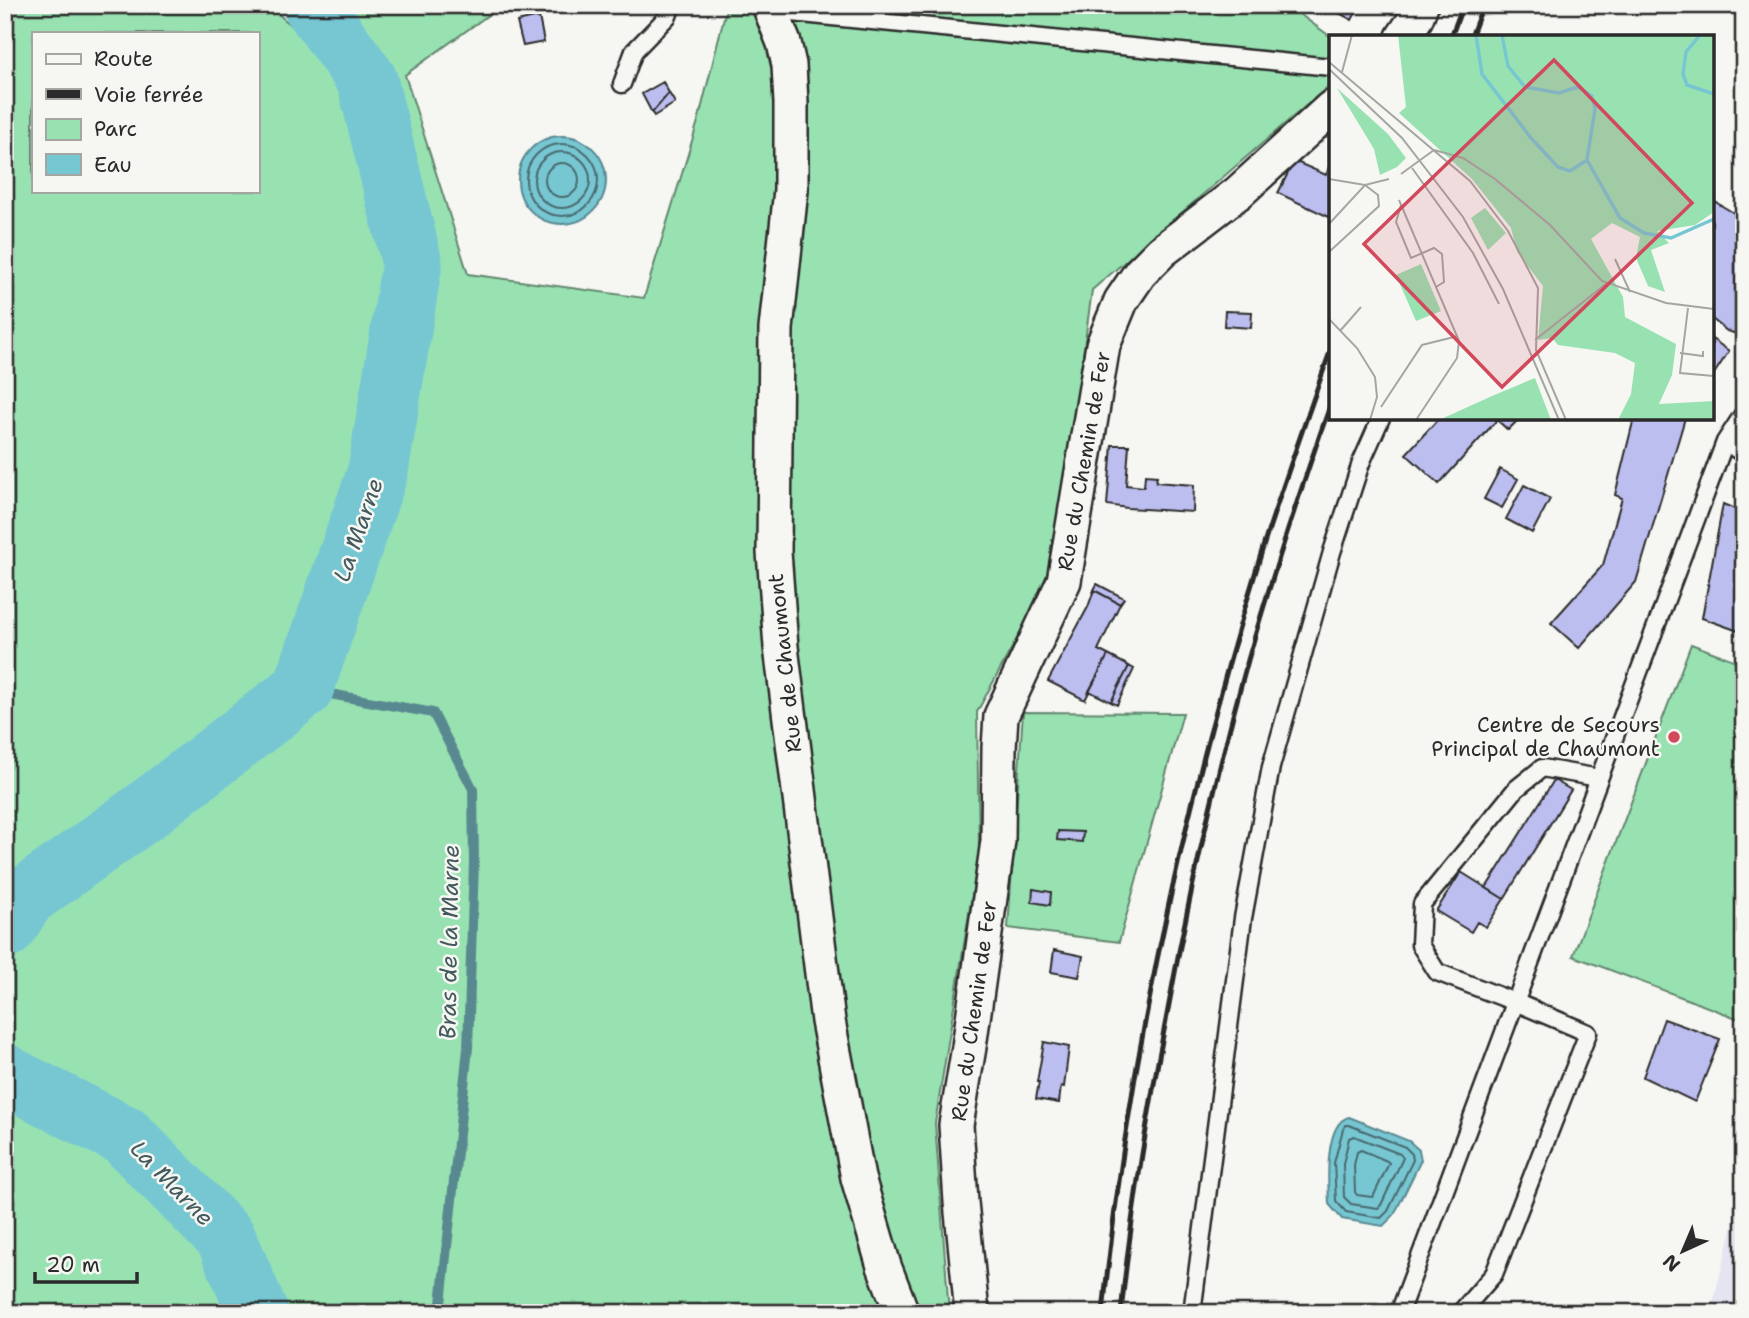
<svg xmlns="http://www.w3.org/2000/svg" width="1749" height="1318" font-family="'Shantell Sans',sans-serif">
  <style>
    .built { fill: #e5e5f1 }
    .green { fill: #98e2b1; stroke: #62866e; stroke-width: 2; fill-rule: evenodd }
    .water { fill: #77c7d3; stroke: #598990; stroke-width: 2 }
    .lines { fill: none; stroke-linecap: round; stroke-linejoin: round }
    .shore { stroke: #49696e; stroke-width: 2 }
    .stream { stroke: #598990; stroke-width: 10 }
    .river { stroke: #77c7d3; stroke-width: 61 }
    .building { fill: #bdbef0; stroke: #2b2b2b; stroke-width: 2 }
    .service-casing { stroke: #2b2b2b; stroke-width: 21 }
    .minor-casing { stroke: #2b2b2b; stroke-width: 38 }
    .service { stroke: #f6f6f2; stroke-width: 16 }
    .minor { stroke: #f6f6f2; stroke-width: 33 }
    .rail { stroke: #2b2b2b; stroke-width: 5 }
    .poi-dot { fill: #d1495b; stroke: #f6f6f2; stroke-width: 2.5 }
    .labels { text-anchor: middle; stroke-width: 5; stroke-linejoin: round; paint-order: stroke }
    .street-label { font-size: 21px; fill: #2b2b2b; stroke: #f6f6f2 }
    .poi-label { font-size: 21px; fill: #2b2b2b; stroke: #f6f6f2; text-anchor: end }
    .water-label { font-size: 23px; font-style: italic; fill: #425a5d; stroke: #f6f6f2 }
    .inset-river { fill: none; stroke: #77c7d3; stroke-width: 3.5 }
    .inset-road { fill: none; stroke: #a5a5a2; stroke-width: 2 }
    .view { fill: #d1495b; fill-opacity: 0.15; stroke: #d1495b; stroke-width: 3.5 }
    .inset-edge { fill: none; stroke: #2b2b2b; stroke-width: 3.5 }
  </style>
  <rect width="100%" height="100%" fill="#f6f6f2"/>
  <filter id="ink" filterUnits="userSpaceOnUse"><feTurbulence type="fractalNoise" baseFrequency=".0143" numOctaves="2"/><feDisplacementMap in="SourceGraphic" scale="14" xChannelSelector="R" yChannelSelector="G"/><feConvolveMatrix kernelMatrix="1 2 1 2 8 2 1 2 1" color-interpolation-filters="sRGB"/></filter>
  <g filter="url(#ink)">
    <!-- built -->
    <path class="built" d="M1744,1183V1313H1710Z"/>
    <!-- green -->
    <path class="green" d="M5,5H268L300,33L298,5H502L405,75L468,274L644,298L699,118L727,5H1287L1331,37V84L1092,290L1053,572L977,712L979,852L935,1123L949,1313H5ZM33,33H257V191H33Z
      M1691,644L1744,664V1006L1739,1019L1573,956Z
      M1023,712L1183,713L1119,942L1008,928Z"/>
    <!-- water -->
    <path class="water" d="M518 180a44 44 0 1 1 88 0a44 44 0 1 1-88 0Z
      M1349,1117L1409,1141L1419,1150L1421,1160L1394,1215L1383,1226L1342,1219L1329,1204C1328,1183 1324,1123 1349,1117Z"/>
    <g class="lines">
      <!-- shore -->
      <path class="shore" d="M526 180a36 36 0 1 1 72 0a36 36 0 1 1-72 0Z
        M534 180a28 28 0 1 1 56 0a28 28 0 1 1-56 0Z
        M545 180a17 17 0 1 1 34 0a17 17 0 1 1-34 0Z
        M1346,1125H1349L1405,1147L1412,1154L1413,1160L1388,1211L1381,1218L1346,1212L1336,1201L1334,1163L1343,1129Z
        M1354,1136L1400,1154L1403,1158L1381,1205L1378,1208L1351,1204L1344,1197L1343,1164L1349,1138Z
        M1361,1150L1387,1161L1389,1163L1374,1195L1372,1197L1357,1195L1355,1192L1354,1165L1357,1152Z"/>
      <!-- stream -->
      <path class="stream" d="M303,689L433,713L473,789L474,862L468,1048L440,1313"/>
      <!-- river -->
      <path class="river" d="M5,929L26,897L144,812L303,689L378,471L412,263L367,80L313,5
        M5,1074L7,1076L125,1136L226,1238L258,1313"/>
    </g>
    <!-- building -->
    <path class="building" d="M1324,5H1360L1352,20Z
      M539,17L544,42L523,46L517,22Z
      M663,82L669,93L652,113L642,94Z
      M669,93L675,103L654,116L652,113Z
      M1294,161L1326,175L1329,167L1331,168V218L1278,193Z
      M1712,200L1744,219V224L1736,233L1744,238V336L1727,331L1712,319Z
      M1225,311L1252,312L1251,328L1224,326Z
      M1712,339L1729,351L1712,377Z
      M1439,418H1520L1508,430L1497,420L1439,484L1406,454Z
      M1634,418H1685L1636,582L1579,648L1551,623L1603,565L1622,498L1615,495Z
      M1112,445H1129L1126,485L1144,487L1145,475L1157,476L1156,482L1194,485L1193,512L1127,508L1107,505Z
      M1500,469L1518,479L1502,508L1484,499Z
      M1524,485L1550,499L1532,533L1506,519Z
      M1723,504L1744,513V633L1702,618Z
      M1097,584L1124,598L1120,604L1094,590Z
      M1094,590L1120,604L1098,650L1108,655L1085,700L1048,681L1088,607Z
      M1108,655L1129,666L1111,702L1089,691Z
      M1129,666L1134,669L1117,705L1111,702Z
      M1554,780L1571,790L1504,899L1486,888Z
      M1058,831L1083,832L1082,842L1057,840Z
      M1461,872L1504,899L1486,927L1477,922L1471,932L1436,911Z
      M1033,889L1051,892L1050,905L1032,902Z
      M1054,950L1083,956L1079,977L1051,972Z
      M1664,1019L1720,1039L1695,1102L1643,1077Z
      M1044,1042L1069,1047L1064,1087L1061,1086L1059,1103L1036,1099L1039,1082H1037Z"/>
    <g class="lines">
      <!-- service casing -->
      <g class="service-casing">
        <path id="service" d="M772,11L1331,67
          M622,84L634,51L668,16L672,5
          M1725,442L1744,454
          M1192,1313L1243,918L1271,767L1332,552L1361,463L1381,418
          M1399,1313L1725,442L1744,413
          M1460,1313L1494,1274L1588,1033L1515,1002L1437,972L1420,945L1422,904L1516,789L1542,768L1599,778"/>
      </g>
      <!-- minor casing -->
      <g class="minor-casing">
        <path id="minor" d="M769,5L784,43L789,65L791,103V190L776,329L774,552L781,647L828,1021L858,1178L884,1266L902,1313
          M1403,37L1416,18L1421,5
          M972,1313L961,1202L956,1125L969,1047L998,841L999,748L1001,716L1064,581L1103,345L1121,301L1140,273L1162,251L1239,192L1331,108"/>
      </g>
      <!-- service -->
      <use href="#service" class="service"/>
      <!-- minor -->
      <use href="#minor" class="minor"/>
      <!-- rail -->
      <path class="rail" d="M1451,37L1463,5
        M1471,37L1483,5
        M1103,1313C1129,1052 1187,794 1264,544C1285,479 1308,414 1331,349
        M1121,1313C1131,1214 1147,1117 1166,1020C1188,899 1215,778 1248,660C1273,573 1301,488 1331,403"/>
    </g>
  </g>
  <!-- markers -->
  <circle class="poi-dot" cx="1674" cy="737" r="7"/>
  <g class="labels">
    <!-- street labels -->
    <g class="street-label">
      <text transform="translate(1084 461) rotate(-80)" y="7">Rue du Chemin de Fer</text>
      <text transform="translate(785 663) rotate(-96)" y="7">Rue de Chaumont</text>
      <text transform="translate(974 1011) rotate(-82)" y="7">Rue du Chemin de Fer</text>
    </g>
    <!-- poi labels -->
    <g class="poi-label">
      <text x="1660" y="732">Centre de Secours<tspan x="1660" dy="24">Principal de Chaumont</tspan></text>
    </g>
    <!-- water labels -->
    <g class="water-label">
      <text transform="translate(358 530) rotate(-71)" y="8">La Marne</text>
      <text transform="translate(449 942) rotate(-89)" y="8">Bras de la Marne</text>
      <text transform="translate(172 1183) rotate(46)" y="8">La Marne</text>
    </g>
  </g>
  <!-- overview -->
  <g transform="translate(1329 35)">
    <rect width="385" height="385" fill="#f6f6f2"/>
    <path d="M69,0H385V177L366,190L328,196L340,208L322,215L336,257L319,251L307,223L311,202L283,188L262,204L294,262L296,282L347,309L343,340L330,369L385,366V385H289L302,359L306,328L286,318L229,310L223,303L209,305L214,251L188,217L182,193L143,144L70,78L77,72ZM8,53L59,99L77,123L68,132L51,140L45,114ZM156,173L177,198L159,215L142,183ZM92,229L112,276L87,286L67,240ZM206,343L222,385H110L163,361Z" fill="#98e2b1"/>
    <path class="inset-river" d="M147,0L153,39L202,103L229,132L241,136L258,125M173,0L179,31L196,52L230,58L249,52L263,61L266,74L258,125L291,183L315,198L342,203L385,184M371,0L357,17L354,39L358,50L385,59"/>
    <path class="inset-road" d="M0,27L141,146L179,196L209,253L207,315L237,385M0,34L73,103L134,182L174,254L230,385M13,37L23,0M105,115L134,123L166,144L221,190L273,246L337,268L385,274M83,133L144,218L170,269M72,139L105,115M0,144L36,150L60,144M70,165L130,306L128,323L87,385M72,170L67,187L82,223L105,213L113,219L115,247L107,252M0,189L36,150L49,160L50,171L0,217M286,224L301,257M359,273L351,338L385,341M0,284L28,313L46,342L48,362L41,385M11,296L32,272M206,305L278,248M351,318L374,321V316M52,372L93,310L129,301"/>
    <path class="view" d="M225,25L363,168L173,352L35,209Z"/>
    <rect width="385" height="385" class="inset-edge"/>
  </g>
  <!-- margin -->
  <rect width="1749" height="1318" fill="none" stroke="#f6f6f2" stroke-width="28"/>
  <rect x="14" y="14" width="1721" height="1290" fill="none" stroke="#2b2b2b" stroke-width="2.5" filter="url(#ink)"/>
  <!-- legend -->
  <rect x="32" y="32" width="228" height="161" fill="#f6f6f2" stroke="#a5a5a2" stroke-width="2"/>
  <rect x="46" y="54" width="35" height="10" fill="#f6f6f2" stroke="#a5a5a2" stroke-width="2"/>
  <text x="94" y="66" font-size="21" fill="#2b2b2b">Route</text>
  <rect x="46" y="89" width="35" height="10" fill="#2b2b2b" stroke="#a5a5a2" stroke-width="2"/>
  <text x="94" y="102" font-size="21" fill="#2b2b2b">Voie ferrée</text>
  <rect x="46" y="119" width="35" height="21" fill="#98e2b1" stroke="#a5a5a2" stroke-width="2"/>
  <text x="94" y="136" font-size="21" fill="#2b2b2b">Parc</text>
  <rect x="46" y="154" width="35" height="21" fill="#77c7d3" stroke="#a5a5a2" stroke-width="2"/>
  <text x="94" y="172" font-size="21" fill="#2b2b2b">Eau</text>
  <!-- north arrow -->
  <g transform="translate(1683 1251) rotate(224)" stroke="#f6f6f2" stroke-width="5" paint-order="stroke">
  <path d="M0-5L12 26L0 18L-12 26Z" fill="#2b2b2b"/>
  <text y="-10" font-size="19" font-weight="bold" text-anchor="middle" fill="#2b2b2b">N</text>
  </g>
  <!-- scale -->
  <path d="M35 1272v10h102v-10" fill="none" stroke="#2b2b2b" stroke-width="3.5"/>
  <text x="46" y="1272" font-size="21" fill="#2b2b2b" stroke="#f6f6f2" stroke-width="5" paint-order="stroke">20 m</text>
</svg>
